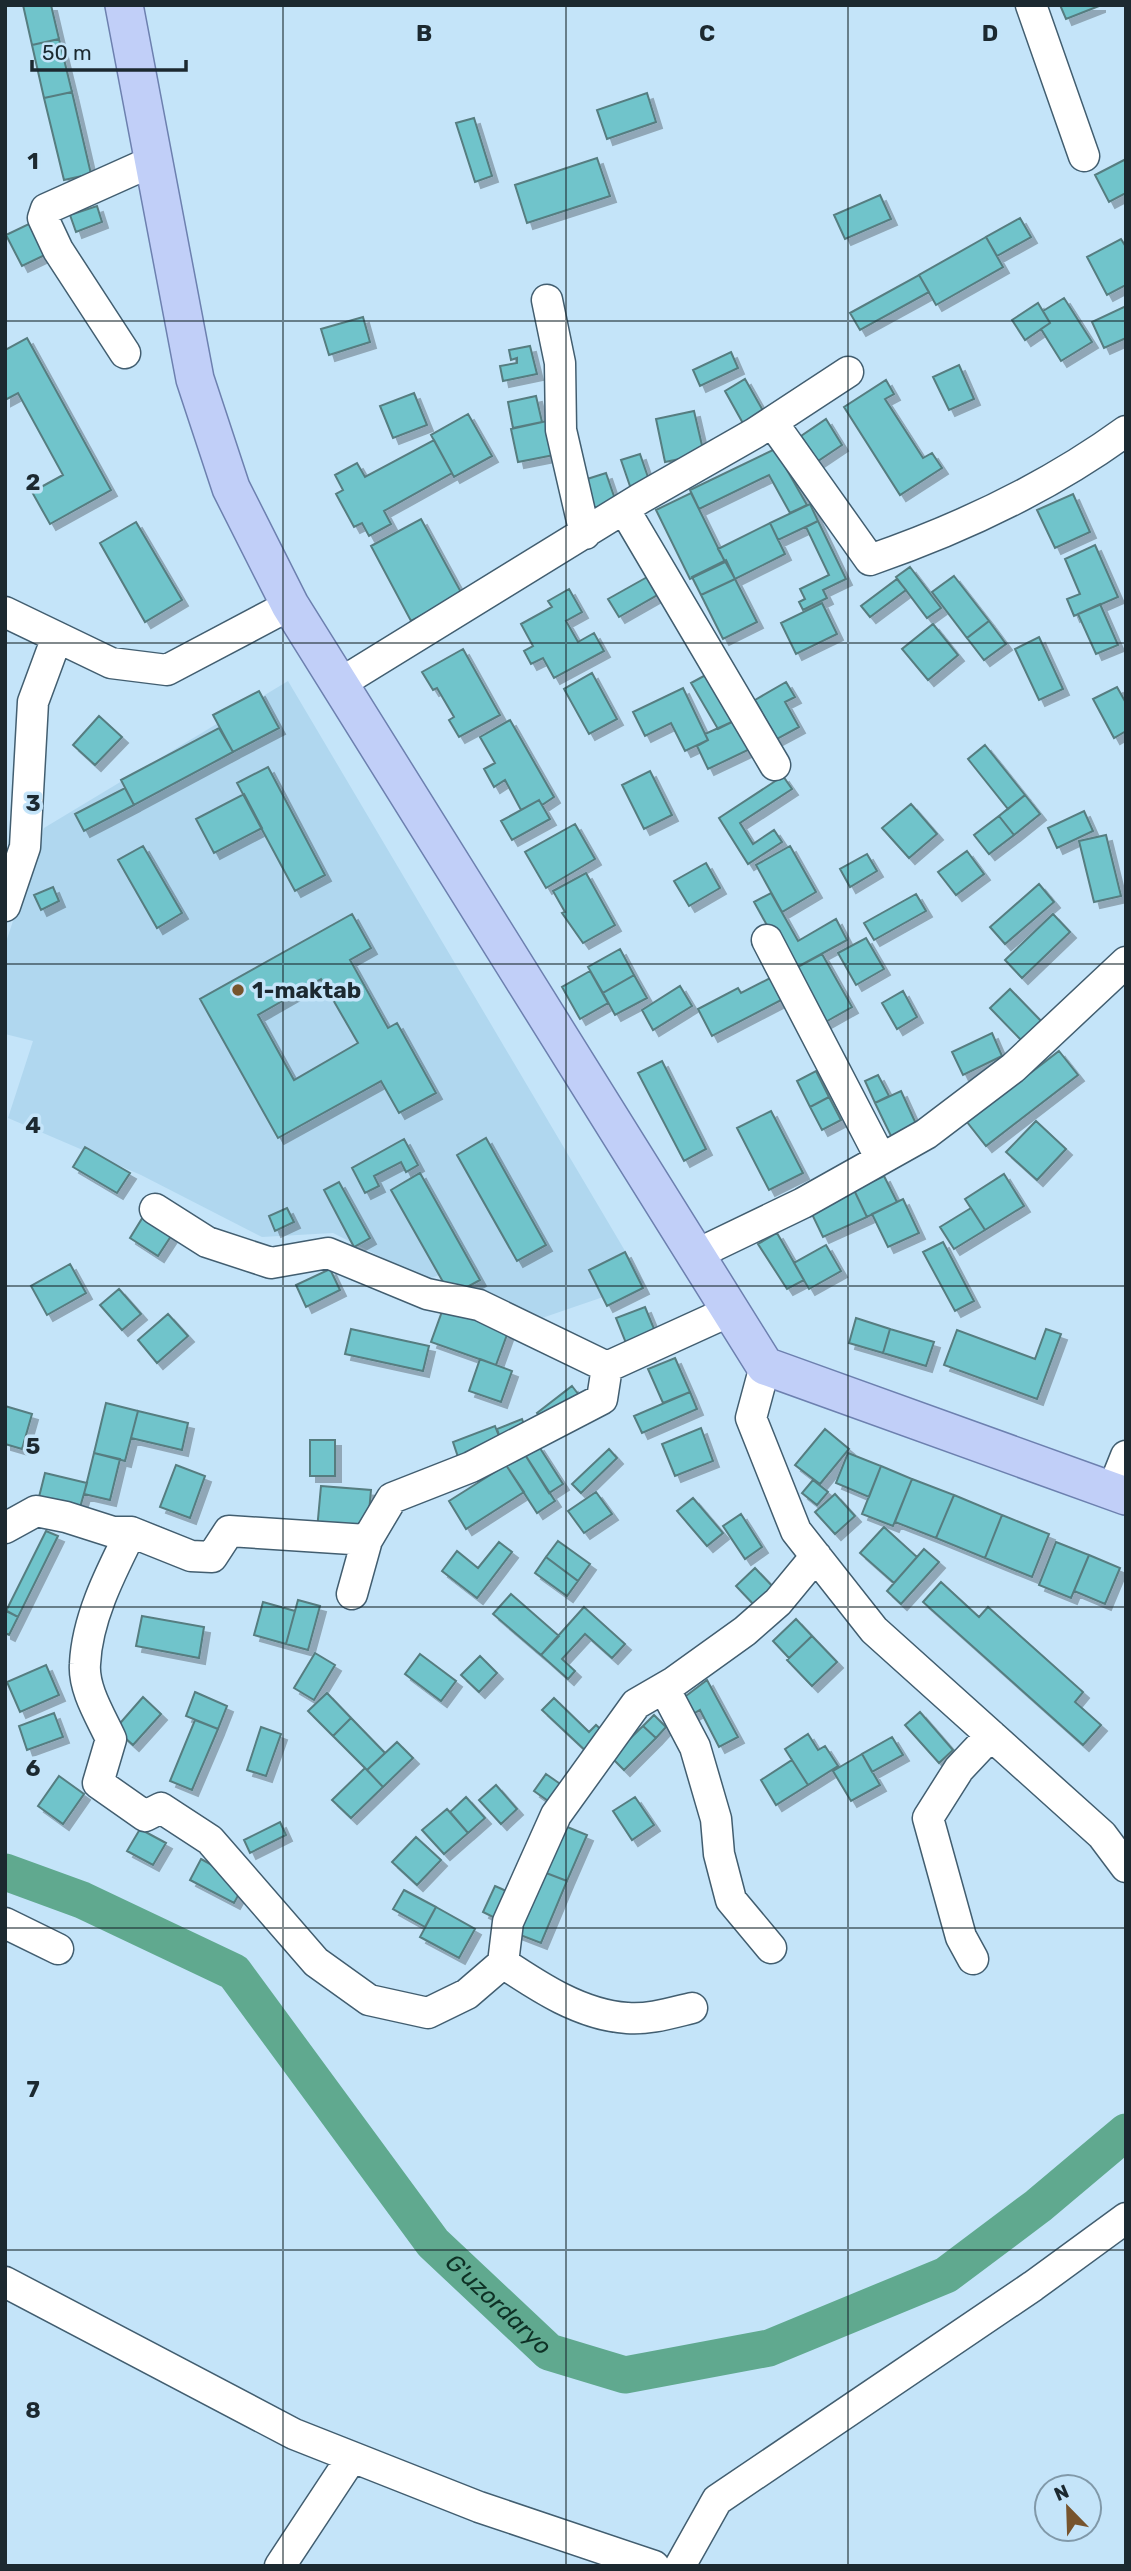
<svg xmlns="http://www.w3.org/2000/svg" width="1131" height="2571" font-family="Rubik,sans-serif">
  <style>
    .built { fill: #b0d7ef }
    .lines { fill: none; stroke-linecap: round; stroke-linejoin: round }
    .river { stroke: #60a98f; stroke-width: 37 }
    .building { fill: #6fc4cb; stroke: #567d80; stroke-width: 2; fill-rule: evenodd; filter: url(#shadow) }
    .minor-casing { stroke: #425e70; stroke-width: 33 }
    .major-casing { stroke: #6d80af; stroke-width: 40 }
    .minor { stroke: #fff; stroke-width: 30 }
    .major { stroke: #c1cff8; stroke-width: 37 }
    .grid { fill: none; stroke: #1c2930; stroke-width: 2; stroke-opacity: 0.55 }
    .poi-dot { fill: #77542d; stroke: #c4e4f9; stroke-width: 2.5 }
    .labels { text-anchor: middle; stroke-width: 7; stroke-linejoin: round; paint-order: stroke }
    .poi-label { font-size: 23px; font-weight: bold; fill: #1c2930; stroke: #c4e4f9; text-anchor: start }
    .water-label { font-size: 24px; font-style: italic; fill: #0e3125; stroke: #c4e4f9 }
    .grid-label { font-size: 23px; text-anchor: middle; font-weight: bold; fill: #1c2930; stroke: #c4e4f9; stroke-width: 7; stroke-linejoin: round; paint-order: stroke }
  </style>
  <defs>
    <filter id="shadow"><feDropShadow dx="6" dy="6" stdDeviation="0" flood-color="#0004"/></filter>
  </defs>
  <rect width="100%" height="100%" fill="#c4e4f9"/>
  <!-- built -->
  <path class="built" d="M288,681L644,1283L542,1318L470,1283L448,1292L439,1275L427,1280L333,1233L262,1237L141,1175L8,1118L33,1041L5,1034V945L44,828Z"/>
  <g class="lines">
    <!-- river -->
    <path class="river" id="s1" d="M5,1872L82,1900L234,1972L433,2243L549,2352L625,2375L769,2348L946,2275L1038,2206L1126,2132"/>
  </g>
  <!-- building -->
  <path class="building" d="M23,5H51L59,39L32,45Z
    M1060,5H1099V6L1066,19Z
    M59,39L72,92L44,98L32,45Z
    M72,92L91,174L64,180L44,98Z
    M647,93L656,122L607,139L597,110Z
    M474,118L492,176L475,182L456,123Z
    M597,158L610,196L527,223L515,185Z
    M1126,159V193L1109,202L1095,175Z
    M880,195L891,219L845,239L834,215Z
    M97,206L102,222L76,232L70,215Z
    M1020,218L1031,237L997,256L986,237Z
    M33,222L49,253L22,266L6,235Z
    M986,237L1003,267L936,305L919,275Z
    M1121,239L1126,247V285L1107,295L1087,257Z
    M919,275L929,292L860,330L850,313Z
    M1064,298L1092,342L1061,361L1041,329L1050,323L1043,311Z
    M1038,303L1050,323L1025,340L1012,320Z
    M1126,306V338L1104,348L1092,322Z
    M363,317L370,342L329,355L321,329Z
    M27,338L111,490L50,524L32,492L63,475L18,393L5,400V350Z
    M530,346L537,374L503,381L500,366L517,363V358L511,360L509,350Z
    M731,352L738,368L700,386L693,370Z
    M959,365L974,399L949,410L933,377Z
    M745,379L766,416L745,427L725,391Z
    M886,380L894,394L885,399L923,458L932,453L942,468L900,495L844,407Z
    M414,393L427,425L393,438L380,406Z
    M536,396L542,422L513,428L508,402Z
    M694,411L704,454L665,462L656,419Z
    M468,414L492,456L454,477L431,435Z
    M826,419L842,445L818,461L801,436Z
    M547,421L554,455L518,462L511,429Z
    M434,440L452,473L384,511L391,524L369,536L362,523L354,527L336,494L343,490L335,475L357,463L365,477Z
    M775,449L807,505L790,513L769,475L699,509L690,490Z
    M640,454L650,483L631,489L621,460Z
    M606,473L617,505L594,512L584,480Z
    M691,493L725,562L690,579L656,510Z
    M1073,494L1090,532L1055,548L1037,510Z
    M810,504L818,521L778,540L770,523Z
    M421,519L462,594L411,621L371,546Z
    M818,521L846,579L823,590L827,598L803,610L799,602L805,599L800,589L829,575L806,527Z
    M136,522L182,600L145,622L100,543Z
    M770,523L785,554L735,579L718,549Z
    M1095,545L1118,597L1074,616L1067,599L1080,594L1065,559Z
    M726,560L735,579L701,595L692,577Z
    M910,567L941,608L927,618L896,577Z
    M649,576L659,594L619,617L608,599Z
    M954,576L989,621L967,638L932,592Z
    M735,579L757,622L723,639L701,595Z
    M897,579L906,590L870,617L861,606Z
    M569,589L582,612L566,621L578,642L594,633L604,651L554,678L543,658L531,664L524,651L533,646L521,624L552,607L548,601Z
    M822,603L837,634L796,654L781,623Z
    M1100,604L1118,645L1096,654L1078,614Z
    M989,621L1006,644L984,660L967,638Z
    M933,624L958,655L928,680L902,649Z
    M1039,637L1063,689L1039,700L1015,649Z
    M463,649L500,715L459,737L449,720L454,717L437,688L433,690L422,672Z
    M711,672L738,719L718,729L691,683Z
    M592,673L617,719L589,734L564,689Z
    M786,682L795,697L785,702L799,727L777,739L755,700Z
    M1117,687L1126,703V731L1114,738L1093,699Z
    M683,688L708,740L685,751L671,723L645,736L633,712Z
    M259,691L279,728L233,752L213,715Z
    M99,716L122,737L95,765L73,745Z
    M738,719L752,748L708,769L697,746L708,740L705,734Z
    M510,720L554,797L542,805L539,800L521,810L505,780L494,787L484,769L495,763L480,737Z
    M219,728L233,752L134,805L121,780Z
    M985,745L1025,795L1008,809L968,759Z
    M268,767L325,875L295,891L237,783Z
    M650,771L672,815L644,829L622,785Z
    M783,776L792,789L740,823L753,844L774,830L782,842L748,864L719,818Z
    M125,788L134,805L84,831L75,814Z
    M244,794L262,828L214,853L196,819Z
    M1025,795L1040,814L1014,835L999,816Z
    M539,800L550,819L512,840L501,821Z
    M911,804L937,834L909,858L882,828Z
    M1084,811L1093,831L1057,848L1048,828Z
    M999,816L1014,835L989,854L974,835Z
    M575,824L595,859L546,888L525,852Z
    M1106,835L1121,896L1094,902L1079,841Z
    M143,846L182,913L157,928L118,860Z
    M790,846L816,892L782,912L756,865Z
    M967,851L984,874L956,895L938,872Z
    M867,854L877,871L850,887L840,869Z
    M706,863L720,888L689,906L674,881Z
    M586,873L615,925L583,943L562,913L565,912L553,891Z
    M1039,884L1054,902L1005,944L990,927Z
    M53,887L59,901L41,910L34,895Z
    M771,893L798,941L836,919L847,940L792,970L754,902Z
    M916,894L926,911L874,940L864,923Z
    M352,914L371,948L350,960L388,1028L397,1023L436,1093L399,1113L381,1081L278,1138L200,999ZM321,979L358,1043L294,1080L258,1015Z
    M1053,914L1070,932L1022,978L1005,960Z
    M866,938L884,969L856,985L838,953Z
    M620,949L634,975L603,993L588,967Z
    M822,954L852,1007L822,1024L792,970Z
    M590,971L608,1003L580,1019L562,987Z
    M634,975L647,998L615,1015L603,993Z
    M774,976L785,998L712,1036L698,1009L738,988L741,993Z
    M680,986L692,1006L653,1030L642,1010Z
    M1010,989L1043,1023L1023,1042L990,1008Z
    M903,991L917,1017L897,1029L882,1003Z
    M992,1033L1002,1056L963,1075L952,1052Z
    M1059,1051L1078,1075L986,1146L967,1122Z
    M662,1061L706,1149L684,1161L638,1073Z
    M816,1071L829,1097L810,1107L797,1081Z
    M878,1075L889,1096L875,1103L865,1081Z
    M901,1091L917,1126L892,1138L875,1103Z
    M829,1097L841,1120L822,1130L810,1107Z
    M771,1111L803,1173L769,1190L737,1128Z
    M1036,1121L1066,1149L1037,1180L1006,1152Z
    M486,1138L546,1245L517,1261L457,1155Z
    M404,1139L418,1165L406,1172L401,1162L374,1176L379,1186L365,1193L352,1168Z
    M85,1147L130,1173L117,1193L73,1167Z
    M420,1173L480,1280L451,1296L391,1190Z
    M1004,1174L1024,1206L985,1230L965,1199Z
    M884,1176L897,1202L867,1217L854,1190Z
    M339,1182L370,1238L354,1247L324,1190Z
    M854,1190L867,1217L823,1237L810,1210Z
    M903,1199L919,1233L888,1247L872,1214Z
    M287,1208L294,1222L275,1231L269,1216Z
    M971,1208L985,1230L954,1249L940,1227Z
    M146,1212L175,1230L158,1256L130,1238Z
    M777,1233L804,1280L787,1289L758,1244Z
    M943,1242L974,1301L955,1311L923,1252Z
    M826,1245L841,1271L809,1289L794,1263Z
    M625,1252L643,1288L607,1306L589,1270Z
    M70,1264L86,1293L47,1315L31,1286Z
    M330,1269L340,1290L306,1307L296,1285Z
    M119,1289L141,1314L122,1330L100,1305Z
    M444,1306L509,1329L496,1365L431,1342Z
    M645,1307L659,1341L630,1353L616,1318Z
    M168,1314L188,1336L157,1363L138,1340Z
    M856,1318L890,1329L883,1353L849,1343Z
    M351,1329L429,1346L423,1371L345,1354Z
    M890,1329L934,1342L926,1366L883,1353Z
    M1046,1329L1061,1334L1037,1399L944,1365L957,1330L1035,1359Z
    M675,1358L690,1392L663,1403L648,1369Z
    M480,1359L512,1371L501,1402L469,1391Z
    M572,1386L582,1399L547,1427L537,1413Z
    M690,1392L697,1409L642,1433L634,1416Z
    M106,1403L138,1411L125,1461L94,1453Z
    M5,1406L32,1414L22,1449L5,1444Z
    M138,1411L188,1423L182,1450L131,1438Z
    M522,1419L528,1435L502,1444L497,1429Z
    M495,1426L502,1444L459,1460L453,1442Z
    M701,1428L713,1461L675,1476L662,1444Z
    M825,1429L849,1449L820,1484L795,1465Z
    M310,1440H335V1476H310Z
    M538,1445L563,1484L549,1493L524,1453Z
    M609,1449L617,1458L581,1493L572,1484Z
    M94,1453L120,1459L110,1500L84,1494Z
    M524,1453L555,1501L537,1513L506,1465Z
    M848,1453L881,1466L869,1497L836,1483Z
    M176,1465L205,1476L190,1518L160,1507Z
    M506,1465L524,1492L466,1529L449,1501Z
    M881,1466L912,1479L893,1526L862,1514Z
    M45,1473L87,1483L79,1511L38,1501Z
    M912,1479L954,1495L936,1538L895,1522Z
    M813,1480L828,1492L817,1505L802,1493Z
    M321,1486L371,1490L367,1534L317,1530Z
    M596,1492L612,1514L584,1533L568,1511Z
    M835,1494L855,1516L835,1534L815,1512Z
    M954,1495L1002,1515L985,1558L936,1538Z
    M693,1498L723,1533L707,1546L677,1511Z
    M741,1514L762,1547L745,1559L723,1526Z
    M1002,1515L1049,1534L1032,1577L985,1558Z
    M884,1527L917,1557L894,1583L860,1553Z
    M46,1531L58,1536L18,1617L6,1611Z
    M558,1541L590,1564L578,1581L546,1557Z
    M499,1542L512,1552L477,1598L442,1571L457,1551L478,1568Z
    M1056,1542L1089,1555L1071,1598L1039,1585Z
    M924,1549L939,1562L901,1604L887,1591Z
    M1089,1555L1120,1568L1105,1604L1074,1591Z
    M546,1557L578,1581L567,1596L535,1573Z
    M755,1568L776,1590L757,1608L736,1586Z
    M941,1582L979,1617L988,1607L1083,1692L1075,1702L1101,1725L1083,1745L923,1602Z
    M511,1594L559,1636L541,1655L493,1614Z
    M298,1600L320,1606L308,1650L286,1644Z
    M263,1602L295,1611L286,1644L254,1635Z
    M584,1607L625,1644L612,1658L585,1634L562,1659L575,1671L568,1679L541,1655Z
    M5,1610L18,1617L9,1635L5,1633Z
    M142,1616L204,1627L199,1658L136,1646Z
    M796,1619L812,1636L789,1658L773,1641Z
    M812,1636L837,1662L812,1686L787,1660Z
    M315,1653L335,1665L314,1700L294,1688Z
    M420,1654L456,1681L441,1701L405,1674Z
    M480,1656L497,1673L479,1692L461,1675Z
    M46,1665L59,1695L20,1712L7,1682Z
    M707,1680L738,1737L719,1747L700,1710L686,1718L678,1702Z
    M195,1692L227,1706L218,1729L186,1716Z
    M327,1693L351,1718L333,1736L308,1711Z
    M143,1697L161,1714L133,1745L115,1729Z
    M554,1698L589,1732L596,1725L607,1735L589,1754L542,1710Z
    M920,1712L953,1750L939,1763L905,1725Z
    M54,1713L63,1737L27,1750L19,1726Z
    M654,1715L666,1727L656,1738L643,1726Z
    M351,1718L385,1753L367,1770L333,1736Z
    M195,1720L218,1729L192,1790L170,1781Z
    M643,1726L656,1738L624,1770L611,1757Z
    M261,1727L281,1734L266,1776L247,1770Z
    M808,1734L818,1750L825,1746L838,1766L808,1785L785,1749Z
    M892,1737L903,1755L872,1772L862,1754Z
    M397,1742L413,1758L383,1787L367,1770Z
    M862,1754L880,1785L851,1801L833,1771Z
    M792,1760L808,1785L776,1805L761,1780Z
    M365,1768L383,1787L351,1818L332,1800Z
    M546,1774L566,1788L554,1805L534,1791Z
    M59,1776L84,1794L63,1824L38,1806Z
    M496,1785L517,1809L501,1824L479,1800Z
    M466,1797L485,1818L468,1833L450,1812Z
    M635,1797L654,1825L632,1840L613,1811Z
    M447,1809L468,1833L444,1854L422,1830Z
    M280,1822L286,1835L250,1853L244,1840Z
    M560,1824L587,1835L567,1881L541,1871Z
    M140,1829L166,1843L153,1865L127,1851Z
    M416,1837L441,1860L417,1885L392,1862Z
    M201,1859L245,1883L234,1903L190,1880Z
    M541,1871L567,1881L541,1943L515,1933Z
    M495,1886L511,1893L499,1920L483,1912Z
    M404,1890L436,1907L425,1927L393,1909Z
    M436,1907L475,1929L459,1958L420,1937Z"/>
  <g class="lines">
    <!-- minor casing -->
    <g class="minor-casing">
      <path id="minor" d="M1031,5L1084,156
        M547,300L560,363L561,430L585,534
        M125,353L58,250L43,218L46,209L153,161
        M772,422L870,560C960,529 1049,487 1126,431
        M624,509L775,765
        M5,612L111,663L167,670L290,605
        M339,684L641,498L755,433L848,372
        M5,906L25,847L33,702L57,637
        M767,940L881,1159
        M155,1209L207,1242L271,1263L328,1253L427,1294L479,1305L607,1367
        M695,1255L803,1203L926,1134L1013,1068L1126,962
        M765,1366L751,1418L796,1531L874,1630L1102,1835L1126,1867
        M1112,1491L1126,1456
        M5,1528L36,1511L66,1517L113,1532H131L191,1556L212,1557L229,1531L367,1540
        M131,1532C111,1572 87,1618 85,1664C83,1689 101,1717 111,1739L98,1783L145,1816L161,1808L210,1840L316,1962L369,2000L428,2013L467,1994L503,1963
        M352,1594L367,1540L392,1498L471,1467L602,1399L607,1367L730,1311
        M664,1688L695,1747L716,1819L719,1854L731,1900L771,1948
        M5,1923L58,1949
        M973,1959L961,1937L928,1818L959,1769L991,1735
        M692,2008C671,2013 648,2020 627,2018C581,2015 539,1987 503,1963L508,1922L556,1815L636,1704L674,1682L745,1631L778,1602L816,1556
        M5,2282L294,2434L479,2507L654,2566
        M280,2566L352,2457
        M680,2566L717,2500L1033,2286L1126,2218"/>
    </g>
    <!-- major casing -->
    <g class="major-casing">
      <path id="major" d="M124,5L195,379L231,488L290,605L765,1366L1126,1496"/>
    </g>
    <!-- minor -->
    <use href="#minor" class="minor"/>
    <!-- major -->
    <use href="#major" class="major"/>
  </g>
  <!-- grid -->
  <path class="grid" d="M283,5V2566M566,5V2566M848,5V2566M5,321H1126M5,643H1126M5,964H1126M5,1286H1126M5,1607H1126M5,1928H1126M5,2250H1126"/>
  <!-- markers -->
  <circle class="poi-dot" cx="238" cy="990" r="7"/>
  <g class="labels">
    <!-- poi labels -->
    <g class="poi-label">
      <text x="252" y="998">1-maktab</text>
    </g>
    <!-- water labels -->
    <g class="water-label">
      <text dy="8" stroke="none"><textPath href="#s1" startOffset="676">G'uzordaryo</textPath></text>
    </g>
  </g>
  <g class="grid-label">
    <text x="424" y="41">B</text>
    <text x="707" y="41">C</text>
    <text x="990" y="41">D</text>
    <text x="33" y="169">1</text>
    <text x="33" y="490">2</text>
    <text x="33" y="811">3</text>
    <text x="33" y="1133">4</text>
    <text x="33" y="1454">5</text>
    <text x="33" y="1776">6</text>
    <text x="33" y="2097">7</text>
    <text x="33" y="2418">8</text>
  </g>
  <!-- border -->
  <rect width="1131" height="2571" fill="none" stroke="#1c2930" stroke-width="14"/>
  <!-- north arrow -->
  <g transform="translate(1068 2508) rotate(337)"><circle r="33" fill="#c4e4f9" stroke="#8199a9" stroke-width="2"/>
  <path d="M0-5L12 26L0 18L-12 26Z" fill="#77542d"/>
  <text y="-10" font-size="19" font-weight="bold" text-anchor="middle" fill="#1c2930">N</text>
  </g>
  <!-- scale -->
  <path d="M32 60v10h154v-10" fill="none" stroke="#1c2930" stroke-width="3.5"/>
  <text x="42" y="60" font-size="21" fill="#1c2930" stroke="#c4e4f9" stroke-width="5" paint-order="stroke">50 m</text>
</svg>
